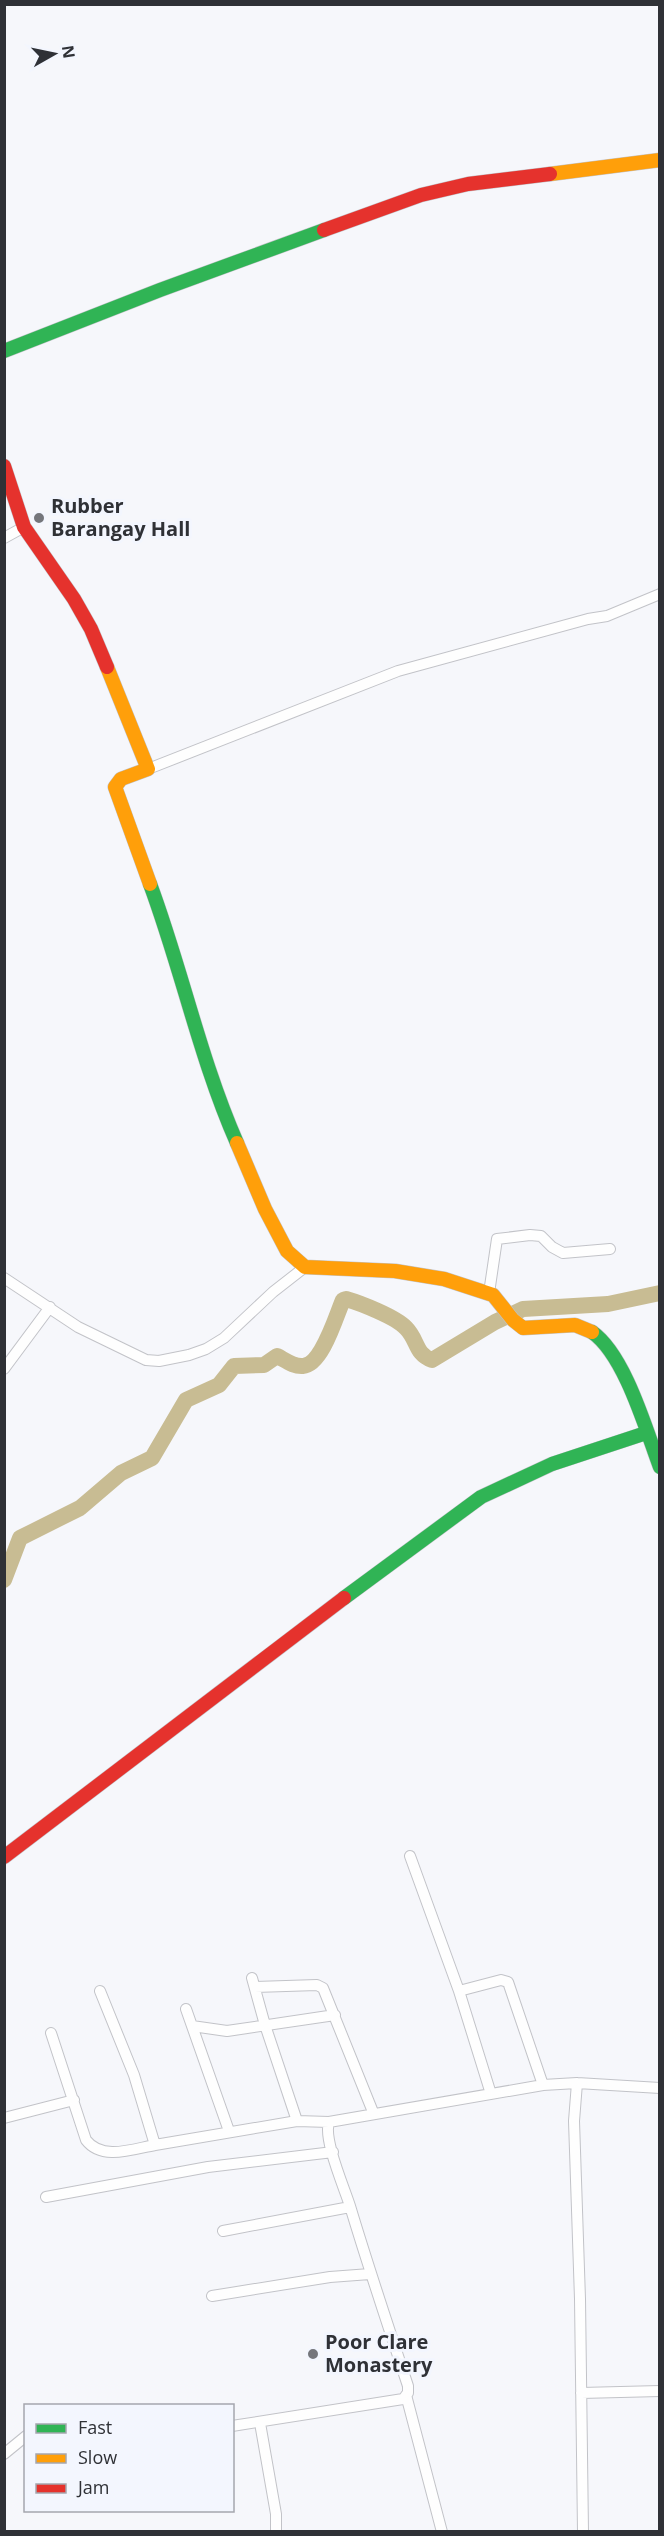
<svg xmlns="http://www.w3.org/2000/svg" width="664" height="2536" font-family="'Open Sans',sans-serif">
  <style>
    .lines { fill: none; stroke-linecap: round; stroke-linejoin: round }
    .river { stroke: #c8bc93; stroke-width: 16 }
    .street-casing { stroke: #c2c3c8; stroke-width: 12 }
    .fast-casing { stroke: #c2c3c8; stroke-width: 15 }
    .slow-casing { stroke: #c2c3c8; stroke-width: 15 }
    .jam-casing { stroke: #c2c3c8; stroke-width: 15 }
    .street { stroke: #fefefe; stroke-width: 10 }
    .fast { stroke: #30b455; stroke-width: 14 }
    .slow { stroke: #ff9f0a; stroke-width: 14 }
    .jam { stroke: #e5322d; stroke-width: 14 }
    .poi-dot { fill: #75767b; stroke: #f3f6fe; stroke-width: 2 }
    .labels { text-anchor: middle; stroke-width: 6; stroke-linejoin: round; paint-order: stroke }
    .poi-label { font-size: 20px; font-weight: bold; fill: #2f3136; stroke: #f3f6fe; text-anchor: start }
  </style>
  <rect width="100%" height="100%" fill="#f6f7fb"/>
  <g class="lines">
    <!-- river -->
    <path class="river" d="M4,1580L20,1538L80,1508L121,1473L152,1458L186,1400L219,1385L234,1366L264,1365L277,1356C285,1360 294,1367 303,1366C322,1365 336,1316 343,1300L346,1299C360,1303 396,1317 406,1328C418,1340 415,1354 432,1360L495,1322L523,1309L608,1304L660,1293"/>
    <!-- street casing -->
    <g class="street-casing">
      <path id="street" d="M4,538L24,527
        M148,769L398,671L588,619L607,616L660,594
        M4,1278L78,1327L146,1360L159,1361L189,1355L206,1349L224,1338L273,1292L305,1267
        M489,1293L497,1239L530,1235L541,1236L552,1247L563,1253L610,1249
        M4,1369L50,1307
        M410,1856L459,1991L491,2094
        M252,1978L265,2025L297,2121
        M255,1987L317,1985L323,1988L373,2112
        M459,1991L501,1980L508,1982L543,2085
        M186,2009L229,2131
        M192,2026L227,2031L335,2015
        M51,2033L86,2140C102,2161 133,2149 155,2145L134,2075L100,1991
        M577,2083L574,2121L580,2299L583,2532
        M4,2118L74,2100
        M155,2145L297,2121L329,2122L543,2085L577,2083L660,2088
        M46,2197L208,2167L333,2152
        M223,2231L350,2207
        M212,2296L330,2277L370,2274
        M581,2393L660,2391
        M406,2395L442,2532
        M260,2423L276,2514V2532
        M232,2426L403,2399L408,2393V2386C388,2326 368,2266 350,2206C344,2187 323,2139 329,2122
        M4,2454L26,2436"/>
    </g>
    <!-- fast casing -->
    <g class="fast-casing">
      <path id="fast" d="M4,351L160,290L324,230
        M150,884C182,970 200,1059 237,1143
        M592,1332C625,1355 646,1430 660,1467
        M344,1598L481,1497L552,1464L646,1433"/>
    </g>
    <!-- slow casing -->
    <g class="slow-casing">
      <path id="slow" d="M550,174L660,160
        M107,667L148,769L121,779L115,787L150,884
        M237,1143L265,1209L287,1251L305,1267L395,1271L444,1279L493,1295L513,1320L523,1328L575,1325L592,1332"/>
    </g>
    <!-- jam casing -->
    <g class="jam-casing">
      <path id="jam" d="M324,230L421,195L468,184L550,174
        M4,466L24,527L74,599L91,629L107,667
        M4,1857L344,1598"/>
    </g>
    <!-- street -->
    <use href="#street" class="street"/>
    <!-- fast -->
    <use href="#fast" class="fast"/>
    <!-- slow -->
    <use href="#slow" class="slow"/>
    <!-- jam -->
    <use href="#jam" class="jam"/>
  </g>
  <!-- markers -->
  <g class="poi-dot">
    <circle cx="39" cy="518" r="6"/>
    <circle cx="313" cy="2354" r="6"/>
  </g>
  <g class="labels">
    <!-- poi labels -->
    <g class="poi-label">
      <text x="51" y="513">Rubber<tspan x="51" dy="23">Barangay Hall</tspan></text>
      <text x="325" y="2349">Poor Clare<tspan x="325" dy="23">Monastery</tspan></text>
    </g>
  </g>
  <!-- border -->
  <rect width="664" height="2536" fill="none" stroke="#2f3136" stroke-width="12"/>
  <!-- legend -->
  <rect x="24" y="2404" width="210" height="108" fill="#f3f6fe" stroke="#a5a7ae" stroke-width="1.5"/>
  <rect x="36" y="2424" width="30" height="9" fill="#30b455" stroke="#a5a7ae" stroke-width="1.5"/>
  <text x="78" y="2434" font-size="18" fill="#2f3136">Fast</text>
  <rect x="36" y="2454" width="30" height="9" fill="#ff9f0a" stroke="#a5a7ae" stroke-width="1.5"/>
  <text x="78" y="2464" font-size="18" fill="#2f3136">Slow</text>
  <rect x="36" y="2484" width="30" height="9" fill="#e5322d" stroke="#a5a7ae" stroke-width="1.5"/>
  <text x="78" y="2494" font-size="18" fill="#2f3136">Jam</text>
  <!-- north arrow -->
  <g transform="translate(54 54) rotate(81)" stroke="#f3f6fe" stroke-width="4.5" paint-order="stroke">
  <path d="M0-4.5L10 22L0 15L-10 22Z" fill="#2f3136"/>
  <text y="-9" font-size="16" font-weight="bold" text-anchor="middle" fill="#2f3136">N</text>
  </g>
</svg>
